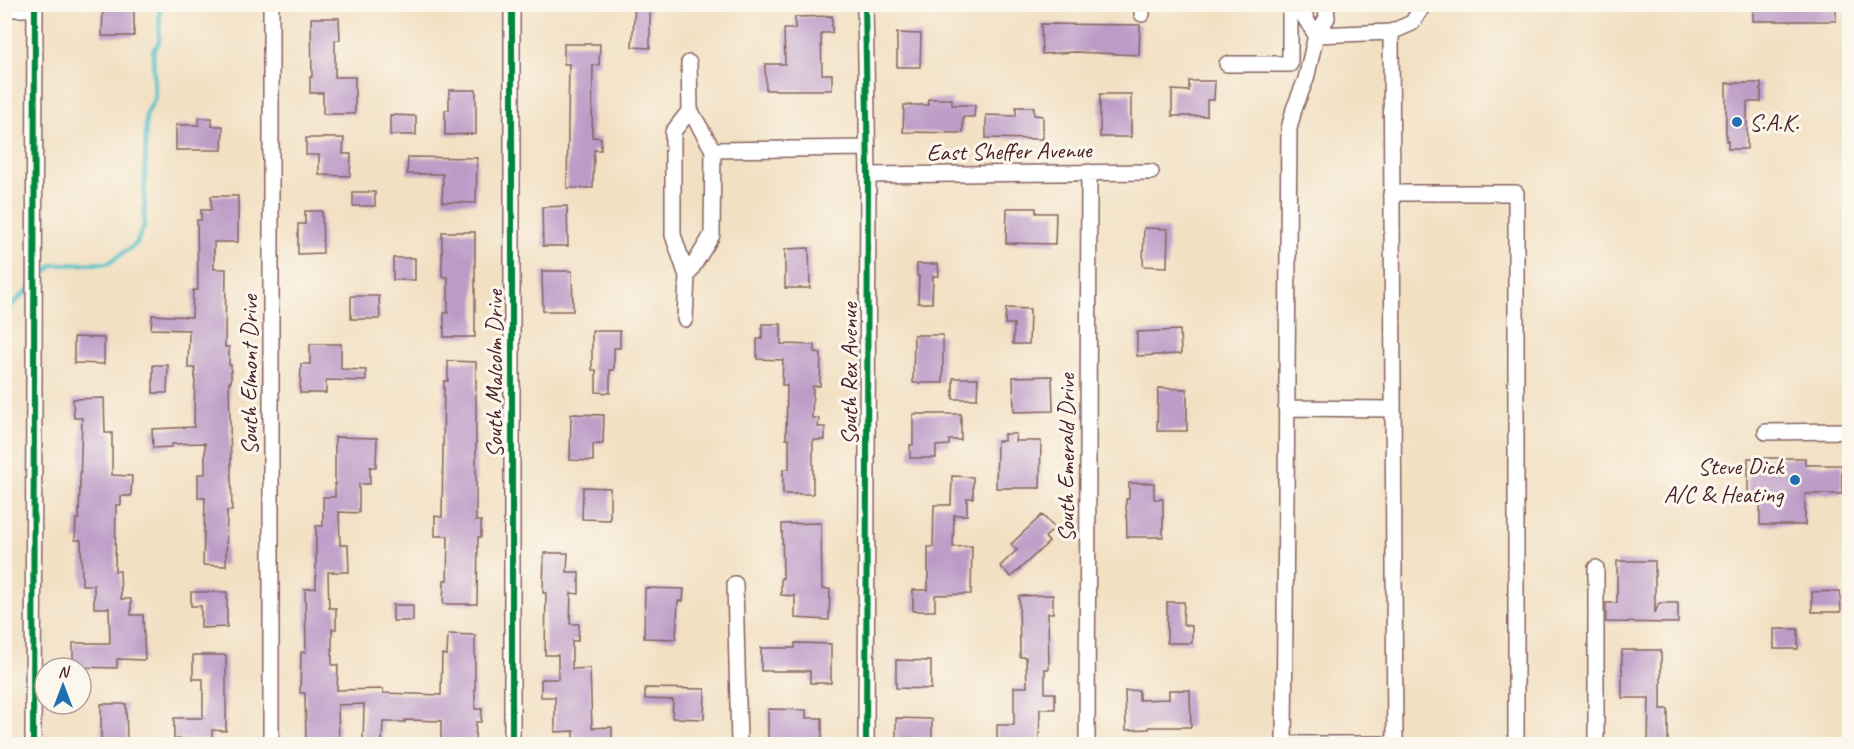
<svg xmlns="http://www.w3.org/2000/svg" width="1854" height="749" font-family="Caveat,sans-serif">
  <style>
    .lines { fill: none; stroke-linecap: round; stroke-linejoin: round }
    .stream { stroke: #51bfc6; stroke-width: 4.5 }
    .building { fill: #bc9bc7 }
    .minor-casing { stroke: #856360; stroke-width: 18 }
    .minor { stroke: #fff; stroke-width: 15 }
    .cycleway-casing { stroke: #fbf7ec; stroke-width: 10 }
    .cycleway { stroke: #00873e; stroke-width: 6 }
    .poi-dot { fill: #1f6fb2; stroke: #fbf7ec; stroke-width: 2 }
    .labels { text-anchor: middle; stroke-width: 6; stroke-linejoin: round; paint-order: stroke }
    .poi-label { font-size: 24px; fill: #4a1f2b; stroke: #fbf7ec; text-anchor: start }
    .street-label { font-size: 24px; fill: #4a1f2b; stroke: #fbf7ec }
  </style>
  <rect width="100%" height="100%" fill="#fbf7ec"/>
  <filter id="ink" filterUnits="userSpaceOnUse"><feTurbulence type="fractalNoise" baseFrequency=".0167" numOctaves="2"/><feDisplacementMap in="SourceGraphic" scale="12" xChannelSelector="R" yChannelSelector="G"/><feConvolveMatrix kernelMatrix="1 2 1 2 8 2 1 2 1" color-interpolation-filters="sRGB"/></filter>
  <filter id="wash" filterUnits="userSpaceOnUse"><feTurbulence type="fractalNoise" baseFrequency=".008" numOctaves="4" result="noise"/><feDisplacementMap in="SourceGraphic" scale="24" xChannelSelector="R" yChannelSelector="G"/><feGaussianBlur stdDeviation="1.35" result="paint"/><feColorMatrix in="noise" values="0 0 0 0 0 0 0 0 0 0 0 0 0 0 0 0 0 1.4 0 .05"/><feComposite in="paint" operator="in"/></filter>
  <g filter="url(#wash)">
    <rect width="100%" height="100%" fill="#f2e0c3"/>
    <g class="lines">
      <!-- stream -->
      <path class="stream" d="M39,279L53,265L109,263L136,244L144,226L146,115L155,98L153,51L159,42L160,4
        M4,309H8L31,287"/>
    </g>
    <g id="blocks">
      <!-- building -->
      <path class="building" d="M103,4H134V36H102Z
        M635,4H650V48L632,47Z
        M1753,4H1836V21H1753Z
        M832,16V33H821L822,74H832V90H766L765,64H785L784,29H795V17Z
        M311,18H339L340,40H335V77H355V114H323V93H310V77H312Z
        M1041,24L1140,25L1139,55L1075,52L1042,54Z
        M897,33L921,34L920,67H897Z
        M564,44H600L599,65H593L592,137L601,138V150H594L593,188H567L569,64H564Z
        M1189,81H1215L1214,100H1207V116H1172V90L1189,91Z
        M1726,83H1761V102H1747V149H1728V141H1726Z
        M449,90H476V134L445,135V110H449Z
        M1100,94H1131V137H1100Z
        M928,99H952V105H975L974,117H963V133L903,132L904,105H928Z
        M1016,107H1034V115L1043,116V139L986,138V115L1016,116Z
        M390,115L416,116V135H390Z
        M199,118H212V126H223L222,150H176V125H199Z
        M306,138H344L343,154H351L350,176L319,175V155H306Z
        M408,157L477,158L476,203L442,202L443,174H407Z
        M353,192H375V206H353Z
        M211,196H238V242H214V269H226L225,347H229V365H231V382H229L232,511H227L226,566L203,565L205,498H198V474H205V443L172,444V447L153,448L152,429L194,427L195,368H188L189,330L151,329L152,315L192,317L193,290H198L197,220H201V210H211Z
        M567,206L568,246H543L542,207Z
        M1007,208H1036V213H1056L1055,244L1006,243Z
        M305,211H322L323,253L298,254V224H305Z
        M1144,228L1168,229L1167,267L1143,266Z
        M442,232H475V337H444V313H448V277H442Z
        M809,248L810,288H785V249Z
        M393,258H415V280H393Z
        M917,264H938L939,276H933L932,303H918L919,276H917Z
        M542,271H572L573,311H543Z
        M351,296H379L380,319H351Z
        M1006,308L1030,309L1029,344H1013L1014,324H1005Z
        M762,324H781V344L815,345V352L821,353L820,386H813L812,418H819L818,427H825V440H813V494H783V469H789V439H786L787,385H782L783,360L757,359V339H762Z
        M1180,330L1181,354L1137,356V332Z
        M592,331H620V348H614V370H610V393L596,392V370H592Z
        M914,335H943V383H913Z
        M74,337L104,338V364L74,363Z
        M310,344H341V369L366,370V381L326,380V393H300L301,364H310Z
        M448,361L476,362V521H481V537H478L477,604H443L444,580H447L448,536H435V516L442,517L444,381H448Z
        M153,365H168L167,393H153Z
        M1052,376L1053,411L1014,412L1013,377Z
        M953,378H978L977,399H953Z
        M1158,388L1187,389V431H1157Z
        M104,398L105,433H112V475L132,476L131,496H121V505H116L115,571H120L121,599H131V615H143L145,660L117,659V668L73,667V643H110L109,608H94V585H82L81,540H75L76,519H79L82,418H74L73,399Z
        M571,414L604,415L603,444H593V461L570,460Z
        M913,414H961V440H949V445L936,446V458H910V445H913Z
        M1004,434H1016L1015,441H1041L1040,488H996L997,441H1004Z
        M335,437L377,438L376,467H370V484H359V513L339,512L340,545H348L349,572H328L329,608H336V629H332V665H338L337,690L383,689V693L441,695L442,654L447,655L448,634L475,635V709H482L481,722H476L475,741L441,740V721L405,720V722H383L382,744H363L364,704L338,705L339,743L306,744L305,693H300L301,652H306L305,589L316,588V526H323V497H335Z
        M1748,458H1805V465H1842V494H1805V525H1760V494H1748Z
        M952,476L973,477V498H967V515H954L953,547L972,546L971,594L935,595V611H913V590H928V547H933L934,505H951Z
        M1129,483H1154V499H1163V537H1127L1126,499H1129Z
        M583,487L610,488V520L582,519Z
        M1042,515L1055,528L1045,537L1049,542L1011,577L1000,566L1017,550L1011,544Z
        M821,523L822,589H830L829,620L795,618V596L781,595V578H783L782,524Z
        M544,553H568L567,572H579V594L571,593L570,624H579L578,641H572V669L590,668L592,728L612,727V744H574V731L555,732V697H541V679H558V655H545L546,593H543Z
        M1617,561H1655V613L1659,603H1678V623L1606,622V603H1617Z
        M645,588L684,589L683,601H678L676,639L644,638Z
        M1840,591L1841,612H1812V592Z
        M191,592H227V627L201,628V606H191Z
        M1053,595V613H1048L1049,669H1045V693H1055V709H1040L1039,744H1012V741H997V725H1014V687H1027L1026,657H1020L1019,596Z
        M1167,602H1184L1183,625L1192,626V643H1167Z
        M393,605H413V621H393Z
        M1774,629H1798V649H1774Z
        M795,643L831,644V683H810V671H761V648H795Z
        M1622,650H1661V709H1668V744H1648L1649,698H1622Z
        M193,655H226V731L212,730V740L174,739V718H203V679H193Z
        M896,660L931,661V689L896,688Z
        M645,688L705,689L704,719L672,718L673,700L645,699Z
        M1139,690V700L1169,699V690H1190L1191,727H1149V729L1126,730L1125,691Z
        M101,704H126L127,742H101Z
        M768,709L806,710V718H822V742L768,741Z
        M896,718L932,719V739L896,738Z"/>
    </g>
  </g>
  <g filter="url(#ink)">
    <use href="#blocks" fill-opacity="0" stroke="#856360" stroke-width="1.5"/>
    <g class="lines">
      <!-- minor casing -->
      <g class="minor-casing">
        <path id="minor" d="M271,4V744
          M512,4V744
          M865,4L868,175L866,744
          M1305,4V18L1316,35
          M1326,4L1327,18L1316,35L1306,79L1294,109L1289,129L1284,744H1387
          M4,9H35
          M1142,14V4
          M1391,32L1412,23L1424,4
          M1316,35L1391,32L1395,744
          M1227,64H1290V4
          M713,150L867,148
          M868,175L1151,172
          M1391,193H1516V744
          M687,276L673,235V132L690,110
          M685,319L687,276L712,235L713,150L690,110L689,63
          M1286,408L1393,409
          M1766,432L1840,431L1850,434
          M1596,568V744
          M735,584L739,744
          M33,744L35,4
          M1087,744L1089,172"/>
      </g>
      <!-- minor -->
      <use href="#minor" class="minor"/>
      <!-- cycleway casing -->
      <g class="cycleway-casing">
        <path id="cycleway" d="M512,4V744
          M865,4L868,175L866,744
          M33,744L35,4"/>
      </g>
      <!-- cycleway -->
      <use href="#cycleway" class="cycleway"/>
    </g>
  </g>
  <!-- markers -->
  <g class="poi-dot">
    <circle cx="1737" cy="122" r="6"/>
    <circle cx="1795" cy="480" r="6"/>
  </g>
  <g class="labels">
    <!-- poi labels -->
    <g class="poi-label">
      <text x="1749" y="130">S.A.K.</text>
      <text x="1783" y="474" text-anchor="end">Steve Dick<tspan x="1783" dy="28">A/C &amp; Heating</tspan></text>
    </g>
    <!-- street labels -->
    <g class="street-label">
      <text transform="translate(1009 151) rotate(-1)" y="8">East Sheffer Avenue</text>
      <text transform="translate(494 374) rotate(-90)" y="8">South Malcolm Drive</text>
      <text transform="translate(849 374) rotate(-90)" y="8">South Rex Avenue</text>
      <text transform="translate(249 375) rotate(-90)" y="8">South Elmont Drive</text>
      <text transform="translate(1066 458) rotate(-90)" y="8">South Emerald Drive</text>
    </g>
  </g>
  <!-- margin -->
  <rect width="1854" height="749" fill="none" stroke="#fbf7ec" stroke-width="24"/>
  <!-- north arrow -->
  <g transform="translate(63 686)"><circle r="28" fill="#fbf7ec" stroke="#b4a19f" stroke-width="1.5"/>
  <path d="M0-4.5L10 22L0 15L-10 22Z" fill="#1f6fb2"/>
  <text y="-9" font-size="16" font-weight="bold" text-anchor="middle" fill="#4a1f2b">N</text>
  </g>
</svg>
